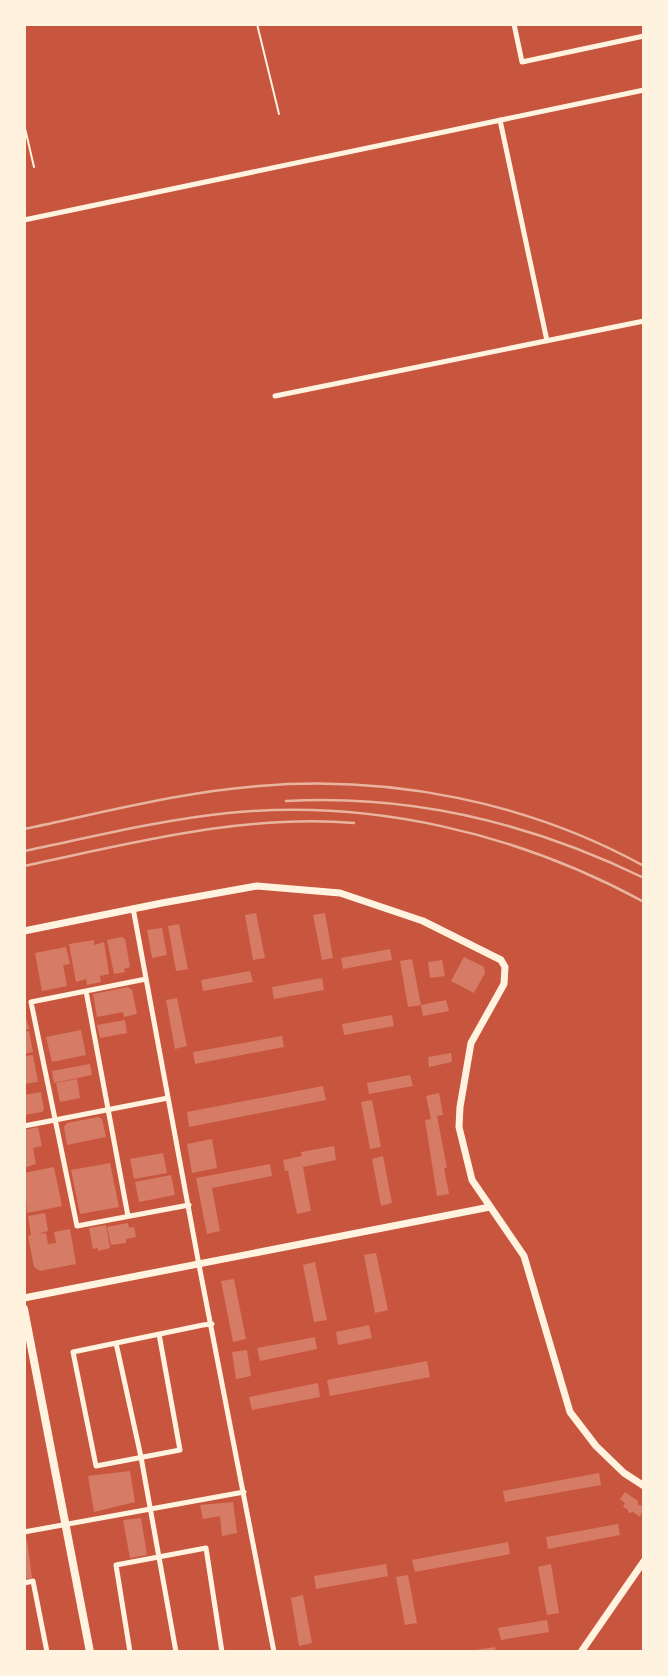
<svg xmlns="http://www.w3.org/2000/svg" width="668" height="1676" font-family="'IBM Plex Sans',sans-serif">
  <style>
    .building { fill: #d67c66 }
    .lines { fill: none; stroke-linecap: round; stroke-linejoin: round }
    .path { stroke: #fff3e0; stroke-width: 2 }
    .minor { stroke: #fff3e0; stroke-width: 5 }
    .secondary { stroke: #fff3e0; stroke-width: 7 }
    .primary { stroke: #fff3e0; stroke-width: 8 }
    .rail { stroke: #e9b49f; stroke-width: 2.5 }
  </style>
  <rect width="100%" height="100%" fill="#c8553d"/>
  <!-- building -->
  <path class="building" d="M256,913L265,958L253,960L245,915Z
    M325,913L333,958L322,960L313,915Z
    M179,924L188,969L176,971L168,926Z
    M162,928L167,955L152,958L147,930Z
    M122,937L125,939L130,967L124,969L125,972L114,974L107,940Z
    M94,940V945L104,942L109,974L100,976L101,982L87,985L86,979L76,982L69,944Z
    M66,947L70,964L63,965L67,986L42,991L35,953Z
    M390,949L392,960L343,969L341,958Z
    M464,957L484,967L485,973L474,993L451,981Z
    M412,959L421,1005L408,1007L400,961Z
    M442,960L445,976L430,978L428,962Z
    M250,971L253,982L203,991L201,980Z
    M322,978L324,990L274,999L272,987Z
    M128,987L132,990L137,1014L124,1017L123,1012L97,1017L93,994Z
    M177,998L187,1046L175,1049L166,1000Z
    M446,1000L449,1011L423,1016L421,1005Z
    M24,1011L29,1029L24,1030Z
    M392,1015L394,1026L344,1035L342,1024Z
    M125,1020L127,1033L100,1038L97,1025Z
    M81,1030L86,1055L52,1062L46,1037Z
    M29,1031L33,1052L24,1054V1032Z
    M282,1036L284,1047L195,1064L193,1052Z
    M451,1053L452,1062L429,1067L428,1057Z
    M33,1055L38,1082L24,1084V1056Z
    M90,1064L92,1075L54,1083L52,1071Z
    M410,1075L413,1086L369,1094L367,1083Z
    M77,1079L80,1098L60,1102L56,1083Z
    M323,1086L326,1100L189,1127L187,1112Z
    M41,1092L44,1109L42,1112L24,1115V1095Z
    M439,1093L443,1115L437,1116L447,1168H444L449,1194L437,1196L425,1120L431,1119L426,1096Z
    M372,1100L381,1147L370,1149L361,1102Z
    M98,1117L102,1119L106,1137L67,1145L64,1127L67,1123Z
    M38,1127L42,1146L33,1148L36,1164L24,1168V1130Z
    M212,1139L217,1168L192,1173L187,1144Z
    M334,1146L336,1160L303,1167L311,1211L297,1214L288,1171H285L283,1160L302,1156L301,1152Z
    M163,1153L167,1173L134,1179L130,1159Z
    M383,1156L392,1203L381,1206L372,1159Z
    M110,1163L119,1207L80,1214L71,1170Z
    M270,1164L272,1176L212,1188L220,1231L207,1234L196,1178Z
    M54,1167L62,1206L27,1213L24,1173Z
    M171,1175L175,1195L139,1202L135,1182Z
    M45,1213L48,1231L38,1234L46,1233L48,1244L56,1243L54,1232L70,1229L76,1264L40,1271L34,1267L28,1236L31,1235L28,1216Z
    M128,1223L129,1228L134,1227L136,1237L126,1239V1243L111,1245L107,1227Z
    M106,1225L110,1248L98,1251V1248L93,1249L89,1228Z
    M376,1253L388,1310L375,1313L364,1255Z
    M315,1262L327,1320L314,1322L303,1265Z
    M234,1279L246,1339L233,1342L221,1281Z
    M369,1325L372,1338L338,1345L336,1332Z
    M315,1337L317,1349L260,1361L257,1348Z
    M247,1350L251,1376L236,1379L232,1352Z
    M427,1361L430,1377L330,1396L327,1380Z
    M318,1383L320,1397L252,1410L249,1397Z
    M130,1471L135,1502L94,1512L88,1476Z
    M599,1473L601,1485L505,1502L503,1491Z
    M625,1492L638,1501V1505L644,1506L640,1517L633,1512L628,1513V1510L623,1507L625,1503L620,1499Z
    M233,1502L237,1533L222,1536L220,1516L203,1519L200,1505Z
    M141,1518L147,1555L130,1558L123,1520Z
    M618,1524L620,1535L548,1549L546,1537Z
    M27,1540L32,1578L24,1579V1541Z
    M508,1542L510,1554L415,1572L412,1560Z
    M386,1564L388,1576L316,1589L314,1576Z
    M551,1564L559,1613L547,1615L538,1567Z
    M408,1575L417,1623L405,1625L396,1577Z
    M303,1595L312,1643L299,1646L291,1598Z
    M547,1620L549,1632L501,1640L498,1628Z
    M495,1647L496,1652H477L476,1650Z"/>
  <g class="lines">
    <!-- path -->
    <path class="path" d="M257,24L279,114
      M24,124L34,167"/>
    <!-- minor -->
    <path class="minor" d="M514,24L522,62L644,36
      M500,120L547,341
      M24,220L644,90
      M275,396L644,321
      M133,908L199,1265L274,1652
      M146,979L31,1002L77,1226L189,1205
      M86,991L128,1216
      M24,1126L168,1098
      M159,1334L180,1450L96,1466L73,1352L203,1325L212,1324
      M116,1343L141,1457L176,1652
      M24,1532L244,1492
      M24,1583L33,1581L47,1652
      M130,1652L116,1565L206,1548L222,1652"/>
    <!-- secondary -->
    <path class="secondary" d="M24,931L162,903L257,886L340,893L423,921L501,960L505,967L504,984L471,1043L460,1107L459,1127L472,1180L524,1256L570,1412L596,1446L624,1473L644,1486
      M24,1298L490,1207
      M581,1652L644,1561"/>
    <!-- primary -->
    <path class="primary" d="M24,1309L90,1652"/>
    <!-- rail -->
    <path class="rail" d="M286,801C412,794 531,823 644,878
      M24,829C102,813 180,792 259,786C391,775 528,802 644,866
      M24,851C92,837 160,820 228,813C372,799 517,833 644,902
      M24,866C133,843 242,814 354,823"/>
  </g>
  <!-- border -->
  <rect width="668" height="1676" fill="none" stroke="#fff3e0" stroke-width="52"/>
</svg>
